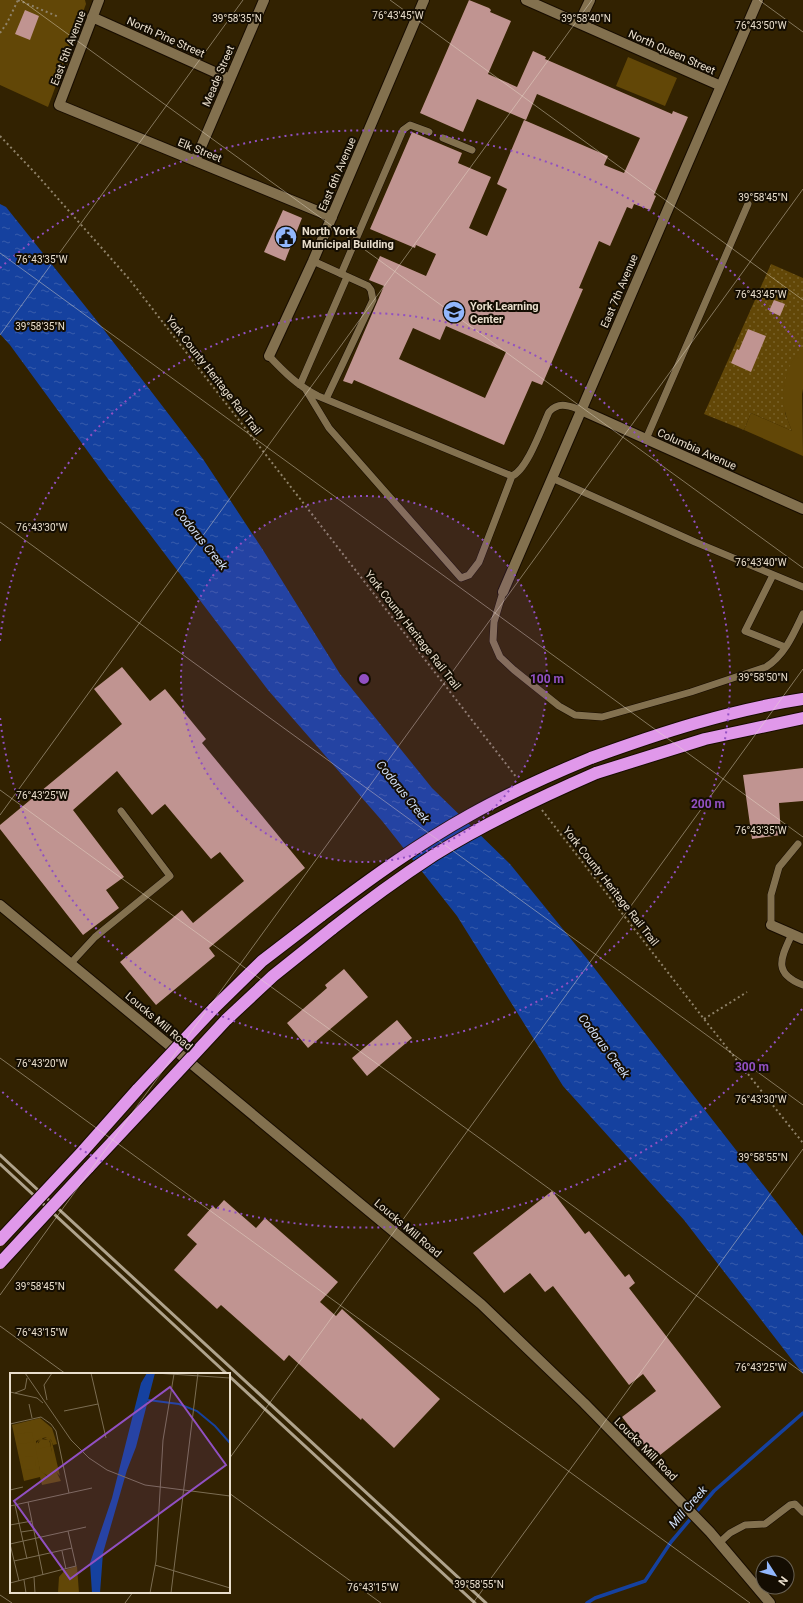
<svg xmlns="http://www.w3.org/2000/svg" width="803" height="1603" font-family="Roboto,sans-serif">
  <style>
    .grass { fill: url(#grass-dots) }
    .green { fill: #624707 }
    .water { fill: url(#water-ripples) }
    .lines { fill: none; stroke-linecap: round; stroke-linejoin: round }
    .stream { stroke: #15419f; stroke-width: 3.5 }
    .building { fill: #c09491; fill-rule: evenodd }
    .service-casing { stroke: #170c00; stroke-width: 8 }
    .minor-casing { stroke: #170c00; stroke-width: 12 }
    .tertiary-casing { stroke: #170c00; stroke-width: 12 }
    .motorway-casing { stroke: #170c00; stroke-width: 14 }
    .path { stroke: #8f8269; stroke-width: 2; stroke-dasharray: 2 3; stroke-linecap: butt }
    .service { stroke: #83714f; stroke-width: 7 }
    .minor { stroke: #83714f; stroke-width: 10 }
    .tertiary { stroke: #83714f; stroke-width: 10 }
    .motorway { stroke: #e098ea; stroke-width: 12 }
    .rail { stroke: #afa38c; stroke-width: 3 }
    .motorway-bridge-casing { stroke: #170c00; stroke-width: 14; stroke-linecap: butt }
    .motorway-bridge { stroke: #e098ea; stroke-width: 12 }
    .ticks { fill: none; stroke: #e9decc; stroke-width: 1; stroke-opacity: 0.45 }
    .ring { fill: none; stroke: #9150c2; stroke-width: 2; stroke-dasharray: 2 4 }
    .labels { text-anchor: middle; stroke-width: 4; stroke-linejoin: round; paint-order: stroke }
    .street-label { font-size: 11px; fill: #e9decc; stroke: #140d02 }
    .poi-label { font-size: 11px; font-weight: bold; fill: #e9decc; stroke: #140d02; text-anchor: start }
    .water-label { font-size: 12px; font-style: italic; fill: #d2e0f9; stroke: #140d02 }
    .inset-river { fill: none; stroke: #15419f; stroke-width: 2 }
    .inset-road { fill: none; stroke: #7b6d52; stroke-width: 1 }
    .view { fill: #9150c2; fill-opacity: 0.15; stroke: #9150c2; stroke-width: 2 }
    .inset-edge { fill: none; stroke: #e9decc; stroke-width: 2 }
    .ticks-label { font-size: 10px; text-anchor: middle; fill: #e9decc; stroke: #140d02; stroke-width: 4; stroke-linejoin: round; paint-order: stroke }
    .centre { fill: #9150c2; stroke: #140d02; stroke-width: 2 }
    .ring-label { font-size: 12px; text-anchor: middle; font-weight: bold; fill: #9150c2; stroke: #140d02; stroke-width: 4; stroke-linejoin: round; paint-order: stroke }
  </style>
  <defs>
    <pattern id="grass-dots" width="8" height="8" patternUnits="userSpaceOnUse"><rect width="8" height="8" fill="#624707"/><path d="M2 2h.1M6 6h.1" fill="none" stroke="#78612a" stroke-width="1.8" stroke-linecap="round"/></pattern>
    <pattern id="water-ripples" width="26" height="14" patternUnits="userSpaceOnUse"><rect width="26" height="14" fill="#15419f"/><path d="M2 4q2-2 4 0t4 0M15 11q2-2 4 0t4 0" fill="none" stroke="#375cab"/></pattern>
  </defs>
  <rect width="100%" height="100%" fill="#322201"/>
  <!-- grass -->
  <path class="grass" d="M771,264L803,278V348L785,413L792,431L751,413L744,430L704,414Z"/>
  <!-- green -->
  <path class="green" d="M0,0H85L86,4L48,107L0,85Z
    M628,57L677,78L665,106L616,86Z
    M803,347V389L802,394L803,456L744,430L751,413L792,431C789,423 785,415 784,406C781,386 788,361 803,347Z"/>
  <!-- water -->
  <path class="water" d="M0,204L6,207L101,326L203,459L263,550L340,674L432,788L510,864L588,960L803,1236V1374L684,1220L563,1086L457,916L383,822L268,690L108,479L10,345L0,334Z"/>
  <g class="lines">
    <!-- stream -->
    <path class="stream" d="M587,1603L595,1598L645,1581L671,1542L714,1491L803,1413"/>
  </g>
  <!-- building -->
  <path class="building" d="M469,0L489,8L491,10L490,12L511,21L488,74L517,87L533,51L546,57L545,59L672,114L673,111L688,117L654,195L656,196L650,210L634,204L632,209L627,207L610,246L599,241L579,288L583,289L542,385L532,381L504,445L354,380L352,384L343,381L384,286L369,280L380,256L426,276L436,254L416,245L415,248L370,229L412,132L462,153L458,163L491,177L469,228L487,236L507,189L497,184L524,120L608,156L604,165L624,173L640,138L537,94L526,120L477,99L463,132L420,113ZM446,326L506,352L485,398L399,359L413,328L440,340Z
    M25,10L39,16L30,40L15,34Z
    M283,210L302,218L285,261L264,252Z
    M774,300L785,304L780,316L769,311Z
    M748,329L766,336L751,372L731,363L737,349L739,350Z
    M122,667L150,701L165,689L206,739L202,743L305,868L209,948L215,956L156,1005L120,962L182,910L193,923L244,881L220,852L211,859L165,804L152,815L117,771L73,810L124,877L106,890L119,908L83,935L0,829V825L122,724L94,689Z
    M803,768V801L779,803L781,835L752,839L743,775Z
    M344,969L368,997L308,1048L287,1023L327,988L325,985Z
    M397,1020L412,1038L367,1076L352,1058Z
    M552,1191L585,1234L589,1231L625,1277L629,1274L635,1283L629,1288L721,1407L655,1459L622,1417L656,1391L643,1374L629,1385L553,1286L545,1292L530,1273L504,1293L473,1253Z
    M224,1200L256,1228L265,1218L338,1282L320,1302L336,1316L342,1309L440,1399L394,1448L362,1418L361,1420L289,1355L284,1361L221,1305L217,1309L174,1270L197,1244L187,1235L213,1206L216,1209Z"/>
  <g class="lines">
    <!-- service casing -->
    <g class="service-casing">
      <path id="service" d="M443,138L472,150
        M313,261L368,286L371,290L373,300L326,399
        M341,274L403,130L410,125L429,132
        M269,356C284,372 298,386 318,396L512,476C527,470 542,427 549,412C559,401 569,406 581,410
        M300,385L347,277
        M306,390L329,428L461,578L469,575L479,562L512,476
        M646,439L748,204
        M552,478L695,542L803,587
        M773,575L745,631L785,647
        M503,592L494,622L493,641L500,657L514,670L559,706L575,715L602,717L691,692L766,667C785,655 794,633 803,614
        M771,925V895L779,867L798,844
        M792,934C781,958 772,973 803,985
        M71,963L95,937L170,876L121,811
        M719,1543L730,1533L745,1525L765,1524L790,1505L795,1504L803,1512"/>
    </g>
    <!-- minor casing -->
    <g class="minor-casing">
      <path id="minor" d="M99,0L59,105L332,217
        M526,0L721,86
        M92,17L230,79
        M579,23L590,0
        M195,161L264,0
        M269,356L313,261L424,0
        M581,410L803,509
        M503,592L758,0
        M771,925L803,939"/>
    </g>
    <!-- tertiary casing -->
    <g class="tertiary-casing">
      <path id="tertiary" d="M0,905L481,1304L584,1403L680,1501L710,1532L770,1603"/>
    </g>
    <!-- motorway casing -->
    <g class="motorway-casing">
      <path id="motorway" d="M591,758C660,733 730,710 803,699
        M596,773L705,739L803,718
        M213,1009L262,961L322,915
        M226,1020L273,976L333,928
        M83,1151L138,1089
        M88,1168L147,1105"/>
    </g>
    <!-- path -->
    <path class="path" d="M18,0L59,17
      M0,33L7,23L18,0
      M0,136L38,176L130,280L517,778
      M542,810L704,1019L803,1143
      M704,1019L747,992"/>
    <!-- service -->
    <use href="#service" class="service"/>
    <!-- minor -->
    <use href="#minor" class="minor"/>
    <!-- tertiary -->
    <use href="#tertiary" class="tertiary"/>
    <!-- motorway -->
    <use href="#motorway" class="motorway"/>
    <!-- rail -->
    <path class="rail" d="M0,1155L486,1603
      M0,1164L227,1374
      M229,1376L475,1603"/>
    <!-- motorway-bridge casing -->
    <g class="motorway-bridge-casing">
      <path id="motorway-bridge" d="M322,915C370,879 418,844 470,815C509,793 550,775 591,758
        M333,928C366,902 399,878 434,855C485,823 541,797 596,773
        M138,1089L213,1009
        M147,1105L226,1020
        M0,1240L83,1151
        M0,1263L88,1168"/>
    </g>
    <!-- motorway-bridge -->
    <use href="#motorway-bridge" class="motorway-bridge"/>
  </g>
  <!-- ticks -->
  <path class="ticks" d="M21,0L803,568M390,0L803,300M759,0L803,32M0,253L803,837M0,335L243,0M0,522L803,1105M0,790L803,1373M0,815L592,0M0,1058L750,1603M0,1295L803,189M0,1326L66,1374M229,1459L803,669M229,1493L381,1603M0,1595L12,1603M125,1603L133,1592M473,1603L803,1149"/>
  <!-- distance rings -->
  <circle cx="364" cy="679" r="183" fill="#9150c2" fill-opacity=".12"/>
  <g class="ring">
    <circle cx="364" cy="679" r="183"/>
    <path d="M0 641A366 366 0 1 1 0 717"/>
    <path d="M802 1009A549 549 0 0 1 0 1090M0 268A549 549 0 0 1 802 349"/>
  </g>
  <!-- icons -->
  <defs>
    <g id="civic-disc" transform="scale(1.15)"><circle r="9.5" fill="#92b7fd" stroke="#140d02"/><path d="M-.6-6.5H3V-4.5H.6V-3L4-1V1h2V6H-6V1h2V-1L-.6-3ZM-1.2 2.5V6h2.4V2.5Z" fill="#111"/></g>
    <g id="school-disc" transform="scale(1.15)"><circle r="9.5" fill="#92b7fd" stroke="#140d02"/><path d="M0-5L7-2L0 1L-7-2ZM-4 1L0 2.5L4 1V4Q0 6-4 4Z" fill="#111"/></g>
  </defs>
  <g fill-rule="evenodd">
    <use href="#civic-disc" x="286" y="237"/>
    <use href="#school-disc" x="454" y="312"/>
  </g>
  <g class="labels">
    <!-- street labels -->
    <g class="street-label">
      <text transform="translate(166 37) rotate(24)" y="4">North Pine Street</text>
      <text transform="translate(68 48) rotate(-69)" y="4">East 5th Avenue</text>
      <text transform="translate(672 52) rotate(24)" y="4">North Queen Street</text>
      <text transform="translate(218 76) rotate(-67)" y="4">Meade Street</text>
      <text transform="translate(200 150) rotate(22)" y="4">Elk Street</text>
      <text transform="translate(337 174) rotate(-67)" y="4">East 6th Avenue</text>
      <text transform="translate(619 291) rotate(-67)" y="4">East 7th Avenue</text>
      <text transform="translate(214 375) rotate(52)" y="4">York County Heritage Rail Trail</text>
      <text transform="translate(697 449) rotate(24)" y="4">Columbia Avenue</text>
      <text transform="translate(413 630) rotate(52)" y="4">York County Heritage Rail Trail</text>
      <text transform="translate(611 886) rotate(52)" y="4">York County Heritage Rail Trail</text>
      <text transform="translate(159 1021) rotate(40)" y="4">Loucks Mill Road</text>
      <text transform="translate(408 1228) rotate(40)" y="4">Loucks Mill Road</text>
      <text transform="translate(646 1449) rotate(45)" y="4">Loucks Mill Road</text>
    </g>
    <!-- poi labels -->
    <g class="poi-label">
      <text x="302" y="235">North York<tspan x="302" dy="13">Municipal Building</tspan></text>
      <text x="470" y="310">York Learning<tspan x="470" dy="13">Center</tspan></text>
    </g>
    <!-- water labels -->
    <g class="water-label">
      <text transform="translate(201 539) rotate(51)" y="4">Codorus Creek</text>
      <text transform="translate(403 792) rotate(51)" y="4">Codorus Creek</text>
      <text transform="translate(604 1046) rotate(53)" y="4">Codorus Creek</text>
      <text transform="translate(688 1507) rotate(-49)" y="4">Mill Creek</text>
    </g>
  </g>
  <!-- overview -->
  <g transform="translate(10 1373)">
    <rect width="220" height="220" fill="#322201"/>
    <path d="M30,45L42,55L47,71L43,72L41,67L35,64L26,68L30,97L37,103L46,98L51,108L32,112L30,104L14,108L2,52ZM31,66L39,67L40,70L45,94L40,101L32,97L27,72Z" fill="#624707"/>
    <path d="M22,59L24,69L9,71L7,61ZM31,64L39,65L42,69L50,103L46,99L38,103L30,98L25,72ZM33,65L40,68L42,81L40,73L28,76V69ZM12 90a7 7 0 1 1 14 0a7 7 0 1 1-14 0ZM67,193L69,220H48L49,204L55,197Z" fill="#624707" fill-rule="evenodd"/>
    <path d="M137,0H145L126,74L117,97L93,180L90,220H82L80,190L102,125L131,10Z" fill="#15419f"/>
    <path class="inset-river" d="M138,27L169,31L187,38L205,53L220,70"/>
    <path class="inset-road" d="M15,0L61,67L79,85L97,97L135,112L220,123M81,0L96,65M145,0L220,5M0,19L27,25L33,30M5,20L15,16L17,5M37,27L34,12L42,0M19,31L22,45M54,38L88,31M0,51L31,44L41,51L46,58L59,120M0,117L13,114M18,129L33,202M5,132L17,186M0,133L82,115M0,152L22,148M11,159L24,157M0,171L76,154M0,171L9,208M52,178L56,196M4,188L62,175M145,192L220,215M24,204L25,220M14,207L16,220M0,210L66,193L58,158M140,220L146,188L153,67L164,1M161,220L188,0"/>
    <path class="view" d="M160,14L216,92L60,206L4,128Z"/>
    <rect width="220" height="220" class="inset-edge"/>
  </g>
  <g class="ticks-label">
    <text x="398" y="19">76°43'45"W</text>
    <text x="237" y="22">39°58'35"N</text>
    <text x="586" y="22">39°58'40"N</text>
    <text x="761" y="29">76°43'50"W</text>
    <text x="763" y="201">39°58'45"N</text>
    <text x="42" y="263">76°43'35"W</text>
    <text x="761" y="298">76°43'45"W</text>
    <text x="40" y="330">39°58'35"N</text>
    <text x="42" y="531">76°43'30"W</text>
    <text x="761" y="566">76°43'40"W</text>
    <text x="763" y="681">39°58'50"N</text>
    <text x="42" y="799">76°43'25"W</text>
    <text x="761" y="834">76°43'35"W</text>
    <text x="42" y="1067">76°43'20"W</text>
    <text x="761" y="1103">76°43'30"W</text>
    <text x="763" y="1161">39°58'55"N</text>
    <text x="40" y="1290">39°58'45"N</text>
    <text x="42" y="1336">76°43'15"W</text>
    <text x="761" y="1371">76°43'25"W</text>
    <text x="479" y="1588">39°58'55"N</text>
    <text x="373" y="1591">76°43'15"W</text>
  </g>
  <circle cx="364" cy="679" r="6" class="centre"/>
  <g class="ring-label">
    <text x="547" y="683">100 m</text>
    <text x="708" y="808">200 m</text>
    <text x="752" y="1071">300 m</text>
  </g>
  <!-- north arrow -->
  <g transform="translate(775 1575) rotate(126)"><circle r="19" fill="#140d02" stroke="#696153"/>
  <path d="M0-3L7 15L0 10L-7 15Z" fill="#92b7fd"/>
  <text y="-6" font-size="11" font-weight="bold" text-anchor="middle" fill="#e9decc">N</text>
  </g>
</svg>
